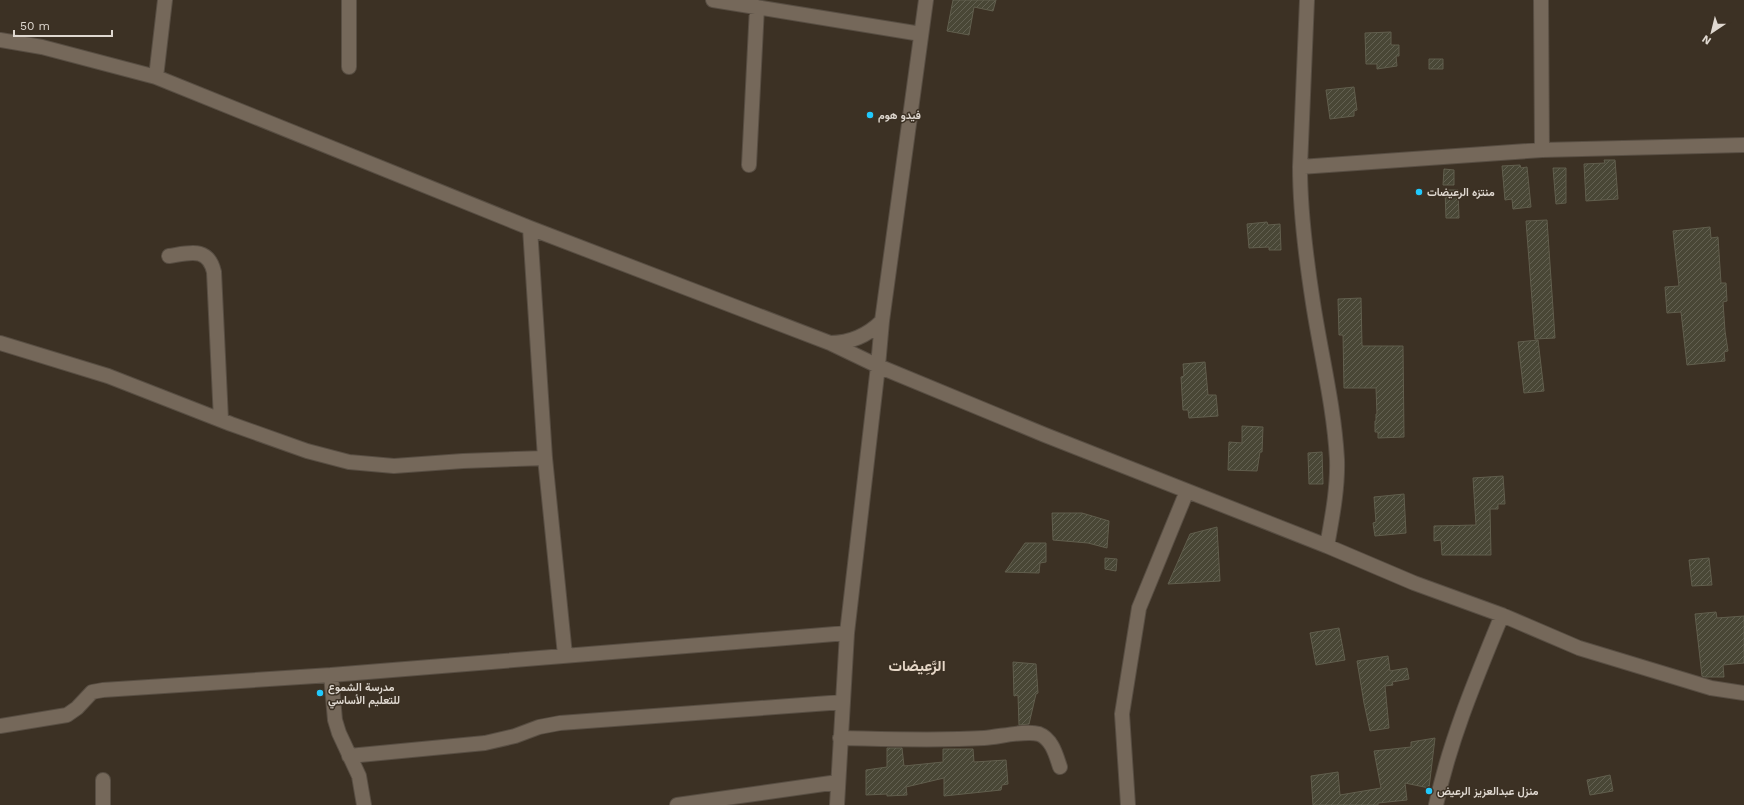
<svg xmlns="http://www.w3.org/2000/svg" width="1744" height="805" font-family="'Work Sans',Vazirmatn,sans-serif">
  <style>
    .building { fill: url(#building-hatch); stroke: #615e4d }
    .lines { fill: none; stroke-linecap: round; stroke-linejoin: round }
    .minor-casing { stroke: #584e43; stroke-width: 16 }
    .minor { stroke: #75685a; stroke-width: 14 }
    .poi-dot { fill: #20c9fd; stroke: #3c3124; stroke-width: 1.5 }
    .labels { text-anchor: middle; stroke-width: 3; stroke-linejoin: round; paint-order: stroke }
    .poi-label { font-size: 11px; font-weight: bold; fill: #dfd8d0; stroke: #3c3124; text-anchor: start }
    .district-label { font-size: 15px; font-weight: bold; fill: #e6d7c7; stroke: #3c3124 }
  </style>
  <defs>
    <pattern id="building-hatch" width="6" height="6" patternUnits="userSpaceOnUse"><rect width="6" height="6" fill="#494736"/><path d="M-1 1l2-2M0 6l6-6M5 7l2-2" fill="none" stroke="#636152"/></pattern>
  </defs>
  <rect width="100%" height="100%" fill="#3c3124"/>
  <!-- building -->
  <path class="building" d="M953,0H996L993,11L974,7L969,35L947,31Z
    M1391,32V45H1399V56H1396L1397,66L1377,69V64H1366L1365,33Z
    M1429,59H1443V69H1429Z
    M1354,87L1357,110L1354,111V116L1330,119L1326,90Z
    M1604,160H1615L1618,199L1586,201L1584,164L1605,163Z
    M1520,165L1521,168L1527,167L1531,207L1513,209L1512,199L1505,200L1502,166Z
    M1553,168H1566V203L1556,204Z
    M1444,169L1454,170V185H1443Z
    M1445,190H1458L1459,218H1446Z
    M1547,220L1555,338L1535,339L1526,221Z
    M1267,222L1268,225L1280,224L1281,250H1269V247L1249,248L1247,224Z
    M1710,227L1711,238L1718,237L1721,283H1726L1727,301L1723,302L1725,331L1728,351L1724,352L1725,361L1687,365L1681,312L1667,313L1665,287L1679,286L1673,231Z
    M1361,298L1362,346H1403L1404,437L1378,438V432H1375V421H1376V414H1377L1376,388H1344L1343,335H1339L1338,299Z
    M1538,340L1544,391L1524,393L1518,342Z
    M1205,362L1208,395H1216L1218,416L1189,418L1188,410H1183L1181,377L1184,376L1183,364Z
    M1242,426L1263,427L1262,452H1260L1257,471L1228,470L1229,442L1242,443Z
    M1322,452L1323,484H1309L1308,453Z
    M1503,476L1505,504H1498V509H1490L1491,555H1442L1441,540L1434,541V526L1476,525L1473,478Z
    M1404,494L1406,533L1375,536L1373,523L1376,522L1374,497Z
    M1052,513H1082L1109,521L1107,548L1088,543L1053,540Z
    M1217,527L1220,581L1168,584L1190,534Z
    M1025,543H1046V562L1040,563L1039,573L1005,572Z
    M1105,558L1117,559L1116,571L1105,569Z
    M1709,558L1712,585L1692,586L1689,560Z
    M1716,612L1717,618L1744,616V663L1723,665L1724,677H1705L1702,676L1695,614Z
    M1339,628L1345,660L1316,665L1310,633Z
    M1388,656L1390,671L1407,668L1409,679L1392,682L1393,685L1385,686L1389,728L1370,731L1364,703L1357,661Z
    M1013,662L1036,664L1038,693L1036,694L1029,724L1019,725L1018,695L1014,696Z
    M1435,738L1429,788L1405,783L1407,800L1378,803V805H1313L1311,776L1338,772L1340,795L1381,788L1374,751L1411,747V742Z
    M887,748H902L904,766L943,762V749H973L974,762L1006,760L1008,784L1002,785L1001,790L944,796V778L906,787L907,795L887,796V794L866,795V770L887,767Z
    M1610,775L1613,791L1590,795L1587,780Z"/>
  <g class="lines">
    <!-- minor casing -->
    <g class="minor-casing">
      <path id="minor" d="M713,0L921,34
        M1541,0L1542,150
        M0,40L42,47L156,77L530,228L830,343L878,366L1045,435L1327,546L1414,583L1502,615L1579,648L1711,688L1744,693
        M349,67V0
        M156,77L165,0
        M749,165L757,7
        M1300,167L1307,0
        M530,228L545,458L565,655
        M169,256C189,253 208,246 214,272L221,420
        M0,343L108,376L231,424L307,451L349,462L394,466L463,461L545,458
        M830,343C851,343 867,336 882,321
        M1327,546C1332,518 1338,488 1337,459C1334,406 1321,355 1313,303C1306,258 1300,213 1300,167L1542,150L1744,145
        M331,675L335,720L339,733L359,776L364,805
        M0,726L67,715L77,708L92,692L103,690L331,675L847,633
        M840,738C888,739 937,741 984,738C999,737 1026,730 1039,734C1052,739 1056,755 1060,767
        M349,756L485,743L515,736L539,727L560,723L843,702
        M103,780V805
        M677,805L838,782
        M837,805L847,633L878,366L882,321L926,0
        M1128,805L1122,714L1139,608L1187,491
        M1436,805C1450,739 1477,676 1502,615"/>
    </g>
    <!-- minor -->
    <use href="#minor" class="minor"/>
  </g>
  <!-- markers -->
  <g class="poi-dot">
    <circle cx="870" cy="115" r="4"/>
    <circle cx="1419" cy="192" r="4"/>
    <circle cx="320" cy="693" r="4"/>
    <circle cx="1429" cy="791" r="4"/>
  </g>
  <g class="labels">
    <!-- poi labels -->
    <g class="poi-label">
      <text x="878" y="119">فيدو هوم</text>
      <text x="1427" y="196">منتزه الرعيضات</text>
      <text x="328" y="691">مدرسة الشموع<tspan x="328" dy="13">للتعليم الأساسي</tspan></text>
      <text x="1437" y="795">منزل عبدالعزيز الرعيض</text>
    </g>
    <!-- district labels -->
    <g class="district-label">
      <text x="917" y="671">الرَّعِيضات</text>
    </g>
  </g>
  <!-- north arrow -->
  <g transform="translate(1712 32) rotate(215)" stroke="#3c3124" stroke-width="3" paint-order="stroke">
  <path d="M0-3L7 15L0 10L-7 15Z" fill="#dfd8d0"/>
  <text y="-6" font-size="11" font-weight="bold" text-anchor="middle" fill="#dfd8d0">N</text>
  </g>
  <!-- scale -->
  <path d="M14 30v6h98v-6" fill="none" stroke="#dfd8d0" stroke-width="2"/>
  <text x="20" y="30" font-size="12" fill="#dfd8d0" stroke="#3c3124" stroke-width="3" paint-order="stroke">50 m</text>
</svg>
